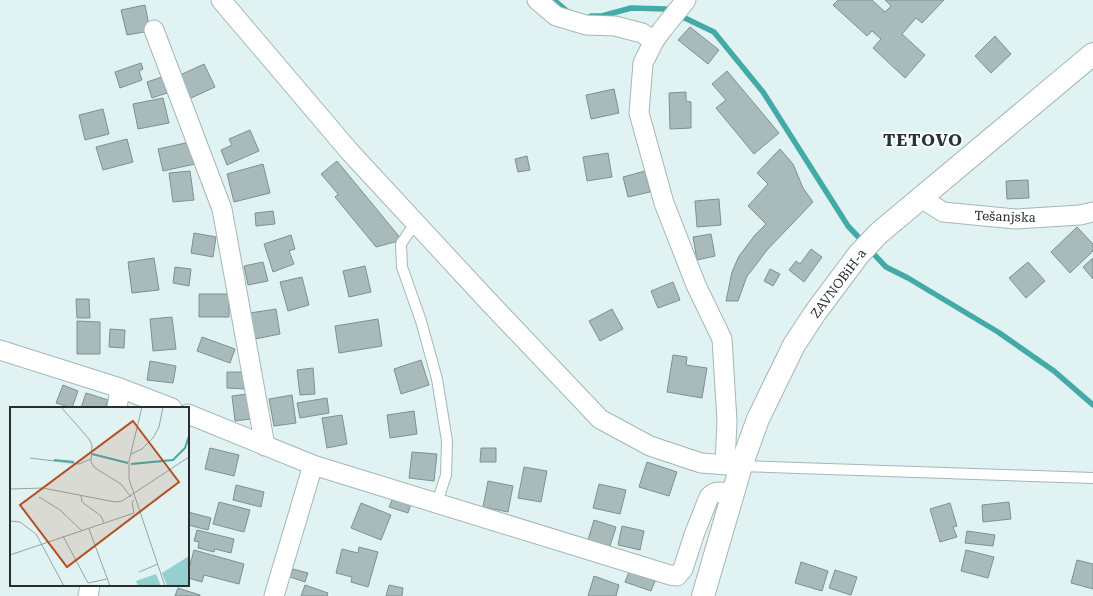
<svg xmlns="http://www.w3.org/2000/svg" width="1093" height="596" font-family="'Roboto Serif',serif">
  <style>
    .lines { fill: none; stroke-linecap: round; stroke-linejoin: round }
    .stream { stroke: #43aaa8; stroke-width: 5.5 }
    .building { fill: #a8bab9; stroke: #7e908f }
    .lane-casing { stroke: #a4b7b6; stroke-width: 12 }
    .street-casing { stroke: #a4b7b6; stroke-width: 21 }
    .secondary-casing { stroke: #a4b7b6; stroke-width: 24 }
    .lane { stroke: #fff; stroke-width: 10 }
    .street { stroke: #fff; stroke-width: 19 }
    .secondary { stroke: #fff; stroke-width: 22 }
    .labels { text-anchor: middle; stroke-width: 3.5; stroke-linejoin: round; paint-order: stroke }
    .street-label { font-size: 13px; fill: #272e2d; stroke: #fff }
    .district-label { font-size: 17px; font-weight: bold; letter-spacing: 1px; fill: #263534; stroke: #fff }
    .inset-river { fill: none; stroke: #43aaa8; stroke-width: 2 }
    .inset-road { fill: none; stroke: #96a4a3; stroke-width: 1 }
    .view { fill: #b55020; fill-opacity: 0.15; stroke: #b55020; stroke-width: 2 }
    .inset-edge { fill: none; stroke: #272e2d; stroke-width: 2 }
  </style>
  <rect width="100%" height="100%" fill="#e0f3f2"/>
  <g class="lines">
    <!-- stream -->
    <path class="stream" d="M554,0L567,11
      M591,16H602L631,8L666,9L714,32L763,92L848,226L864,243
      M870,250L886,267L908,278L998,332L1054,371L1093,405"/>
  </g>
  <!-- building -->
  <path class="building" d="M838,0H872L885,12L891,6L885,0H944L922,23L916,18L902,34L925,55L905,78L873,48L881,39L872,31L867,36L833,5Z
    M145,5L150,31L127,35L121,10Z
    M690,27L719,50L708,64L678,40Z
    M995,36L1011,54L991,73L975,56Z
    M141,63L143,69L139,71L142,80L120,88L115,72Z
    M204,64L215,87L189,99L178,76Z
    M727,71L779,133L754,154L716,108L726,100L712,84Z
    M162,77L167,93L152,98L147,82Z
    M614,89L619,113L591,119L586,95Z
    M686,92V101L691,102V128L670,129L669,93Z
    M163,98L169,123L138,129L133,104Z
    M103,109L109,134L85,140L79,115Z
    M250,130L259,151L227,165L221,150L232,145L229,139Z
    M127,139L133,162L103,170L96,147Z
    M190,142L195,164L163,171L158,149Z
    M780,149L793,164L803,188L813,202L767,250L752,270L747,276L738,301H726L732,272L739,256L755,235L766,224L748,206L768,184L757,173Z
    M608,153L612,177L587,181L583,157Z
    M527,156L530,170L518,172L515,159Z
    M337,161L402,240L376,247L335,197L338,194L321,174Z
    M263,164L270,193L234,202L227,174Z
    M190,171L194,200L173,202L169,173Z
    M645,171L650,192L628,197L623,177Z
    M1028,180L1029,198L1007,199L1006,181Z
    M719,199L721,225L697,227L695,201Z
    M273,211L275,224L256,226L255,213Z
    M1077,227L1093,244V251L1070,273L1051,252Z
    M194,233L216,237L213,257L191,253Z
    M711,234L715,256L697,260L693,237Z
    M291,235L295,249L289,251L294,264L273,272L264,244Z
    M811,249L822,257L804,282L789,270L796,261L800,264Z
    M154,258L159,290L132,293L128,262Z
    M1093,258V279L1083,267Z
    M263,262L268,281L248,285L244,266Z
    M1028,262L1045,281L1026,298L1009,278Z
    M365,266L371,292L349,297L343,271Z
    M175,267L191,269L189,286L173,283Z
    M770,269L780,274L773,286L764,281Z
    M302,277L309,305L288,311L280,282Z
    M673,282L680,300L658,308L651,291Z
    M199,294H229V317H199Z
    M76,299H89L90,318H77Z
    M276,309L280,334L255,339L250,313Z
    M612,309L623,329L600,341L589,321Z
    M172,317L176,349L153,351L150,319Z
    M378,319L382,346L339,353L335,326Z
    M77,321L100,322V354H77Z
    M110,329L125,330L124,348L109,347Z
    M202,337L235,349L230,363L197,351Z
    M673,355L687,357L686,365L707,368L702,398L667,392Z
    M421,360L429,385L401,394L394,369Z
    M150,361L176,366L173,383L147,380Z
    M313,368L315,394L300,395L297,370Z
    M227,372H247L246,389L227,388Z
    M63,385L78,391L72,408L56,403Z
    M86,393L108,400L105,408H81Z
    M254,393L258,418L235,421L232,396Z
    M292,395L296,423L274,426L269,399Z
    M327,398L329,413L300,418L297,403Z
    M414,411L417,434L390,438L387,415Z
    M342,415L347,444L327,448L322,418Z
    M210,448L239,455L234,476L205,469Z
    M481,448H496V462H480Z
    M412,452L437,454L434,481L409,478Z
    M647,462L677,472L669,496L639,487Z
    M524,467L547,471L541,502L518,498Z
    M488,481L513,486L508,512L483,507Z
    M599,484L626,490L620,514L593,508Z
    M236,485L264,492L261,507L233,500Z
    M393,498L411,504L408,513L389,507Z
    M219,502L250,510L244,532L213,524Z
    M1009,502L1011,519L983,522L982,505Z
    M361,503L391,515L381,540L351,528Z
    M950,503L957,526L953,527L957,537L940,542L930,509Z
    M188,512L211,518L208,530L188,525Z
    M594,520L616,527L610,546L588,540Z
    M622,526L644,531L640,550L618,545Z
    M197,530L234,539L231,553L215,549L214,552L198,548L199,542L194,541Z
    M967,531L995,535L993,546L965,543Z
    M359,547L378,552L368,587L351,582L352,577L336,573L342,549L358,553Z
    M194,550L244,564L239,584L204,575L202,582L188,578V572Z
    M966,550L994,557L988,578L961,571Z
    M1077,560L1093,564V589L1071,583Z
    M801,562L828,571L822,591L795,583Z
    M293,569L308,573L305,582L290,577Z
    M835,570L857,577L851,595L829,588Z
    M629,572L655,581L651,591L625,582Z
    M594,576L619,585L616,596H588Z
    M305,585L328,593L327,596H301Z
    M389,585L403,588L402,596H386Z
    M178,588L200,595V596H175Z"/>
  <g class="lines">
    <!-- lane casing -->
    <g class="lane-casing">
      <path id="lane" d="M418,225L409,232L401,244L402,267L421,321L437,379L447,441L446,475L437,503
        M741,466L1093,478"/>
    </g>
    <!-- street casing -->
    <g class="street-casing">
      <path id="street" d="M221,0L350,152L488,301L600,419L650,446L701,463L741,466
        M537,0L556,16L586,25L615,26L642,33L654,41
        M686,0L662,30L654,41L643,63L639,113L664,203L696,285L722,339L727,421L725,464
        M154,30L222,209L265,446
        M921,198L943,212L1015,219L1080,215L1093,212
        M0,350L120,388L172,408
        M117,408L120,388
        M188,414L313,465L670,575L677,576L683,569L694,535L709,497C716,489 725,492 733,496
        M88,596L90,585
        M274,596L313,465"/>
    </g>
    <!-- secondary casing -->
    <g class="secondary-casing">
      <path id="secondary" d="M703,596L741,466L758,419L794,345L815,313L859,254L879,233L1093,54"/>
    </g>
    <!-- lane -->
    <use href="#lane" class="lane"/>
    <!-- street -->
    <use href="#street" class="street"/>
    <!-- secondary -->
    <use href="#secondary" class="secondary"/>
  </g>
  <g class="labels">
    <!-- street labels -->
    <g class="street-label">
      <text transform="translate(1005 216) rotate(2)" y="5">Tešanjska</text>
      <text transform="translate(838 283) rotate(-53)" y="5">ZAVNOBiH-a</text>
    </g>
    <!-- district labels -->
    <g class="district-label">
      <text x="923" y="146">TETOVO</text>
    </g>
  </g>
  <!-- overview -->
  <g transform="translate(10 407)">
    <rect width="179" height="179" fill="#e0f3f2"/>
    <path d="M179,149V179H157L152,166ZM146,167L151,179H128L126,174Z" fill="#94d0ce"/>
    <path class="inset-river" d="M82,47L118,56M44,53L64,55M121,57L163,53L175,41L179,29"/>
    <path class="inset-road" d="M51,0L79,32L82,38L81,55L85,61L111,77L121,90M132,0L119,54V72L155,179M121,47L132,42L143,31L149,20L153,0M20,51L69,57L81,52M0,82L33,81L105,95L112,94L179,50M71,89L72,95L91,109L94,116M29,90L50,103L72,124M0,114L10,115L26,127L54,179M79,122L100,179M53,129L78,176L97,172M0,148L124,106L122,95L124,93M129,165L148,157"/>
    <path class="view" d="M123,14L169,75L57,160L10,98Z"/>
    <rect width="179" height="179" class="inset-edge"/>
  </g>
</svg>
